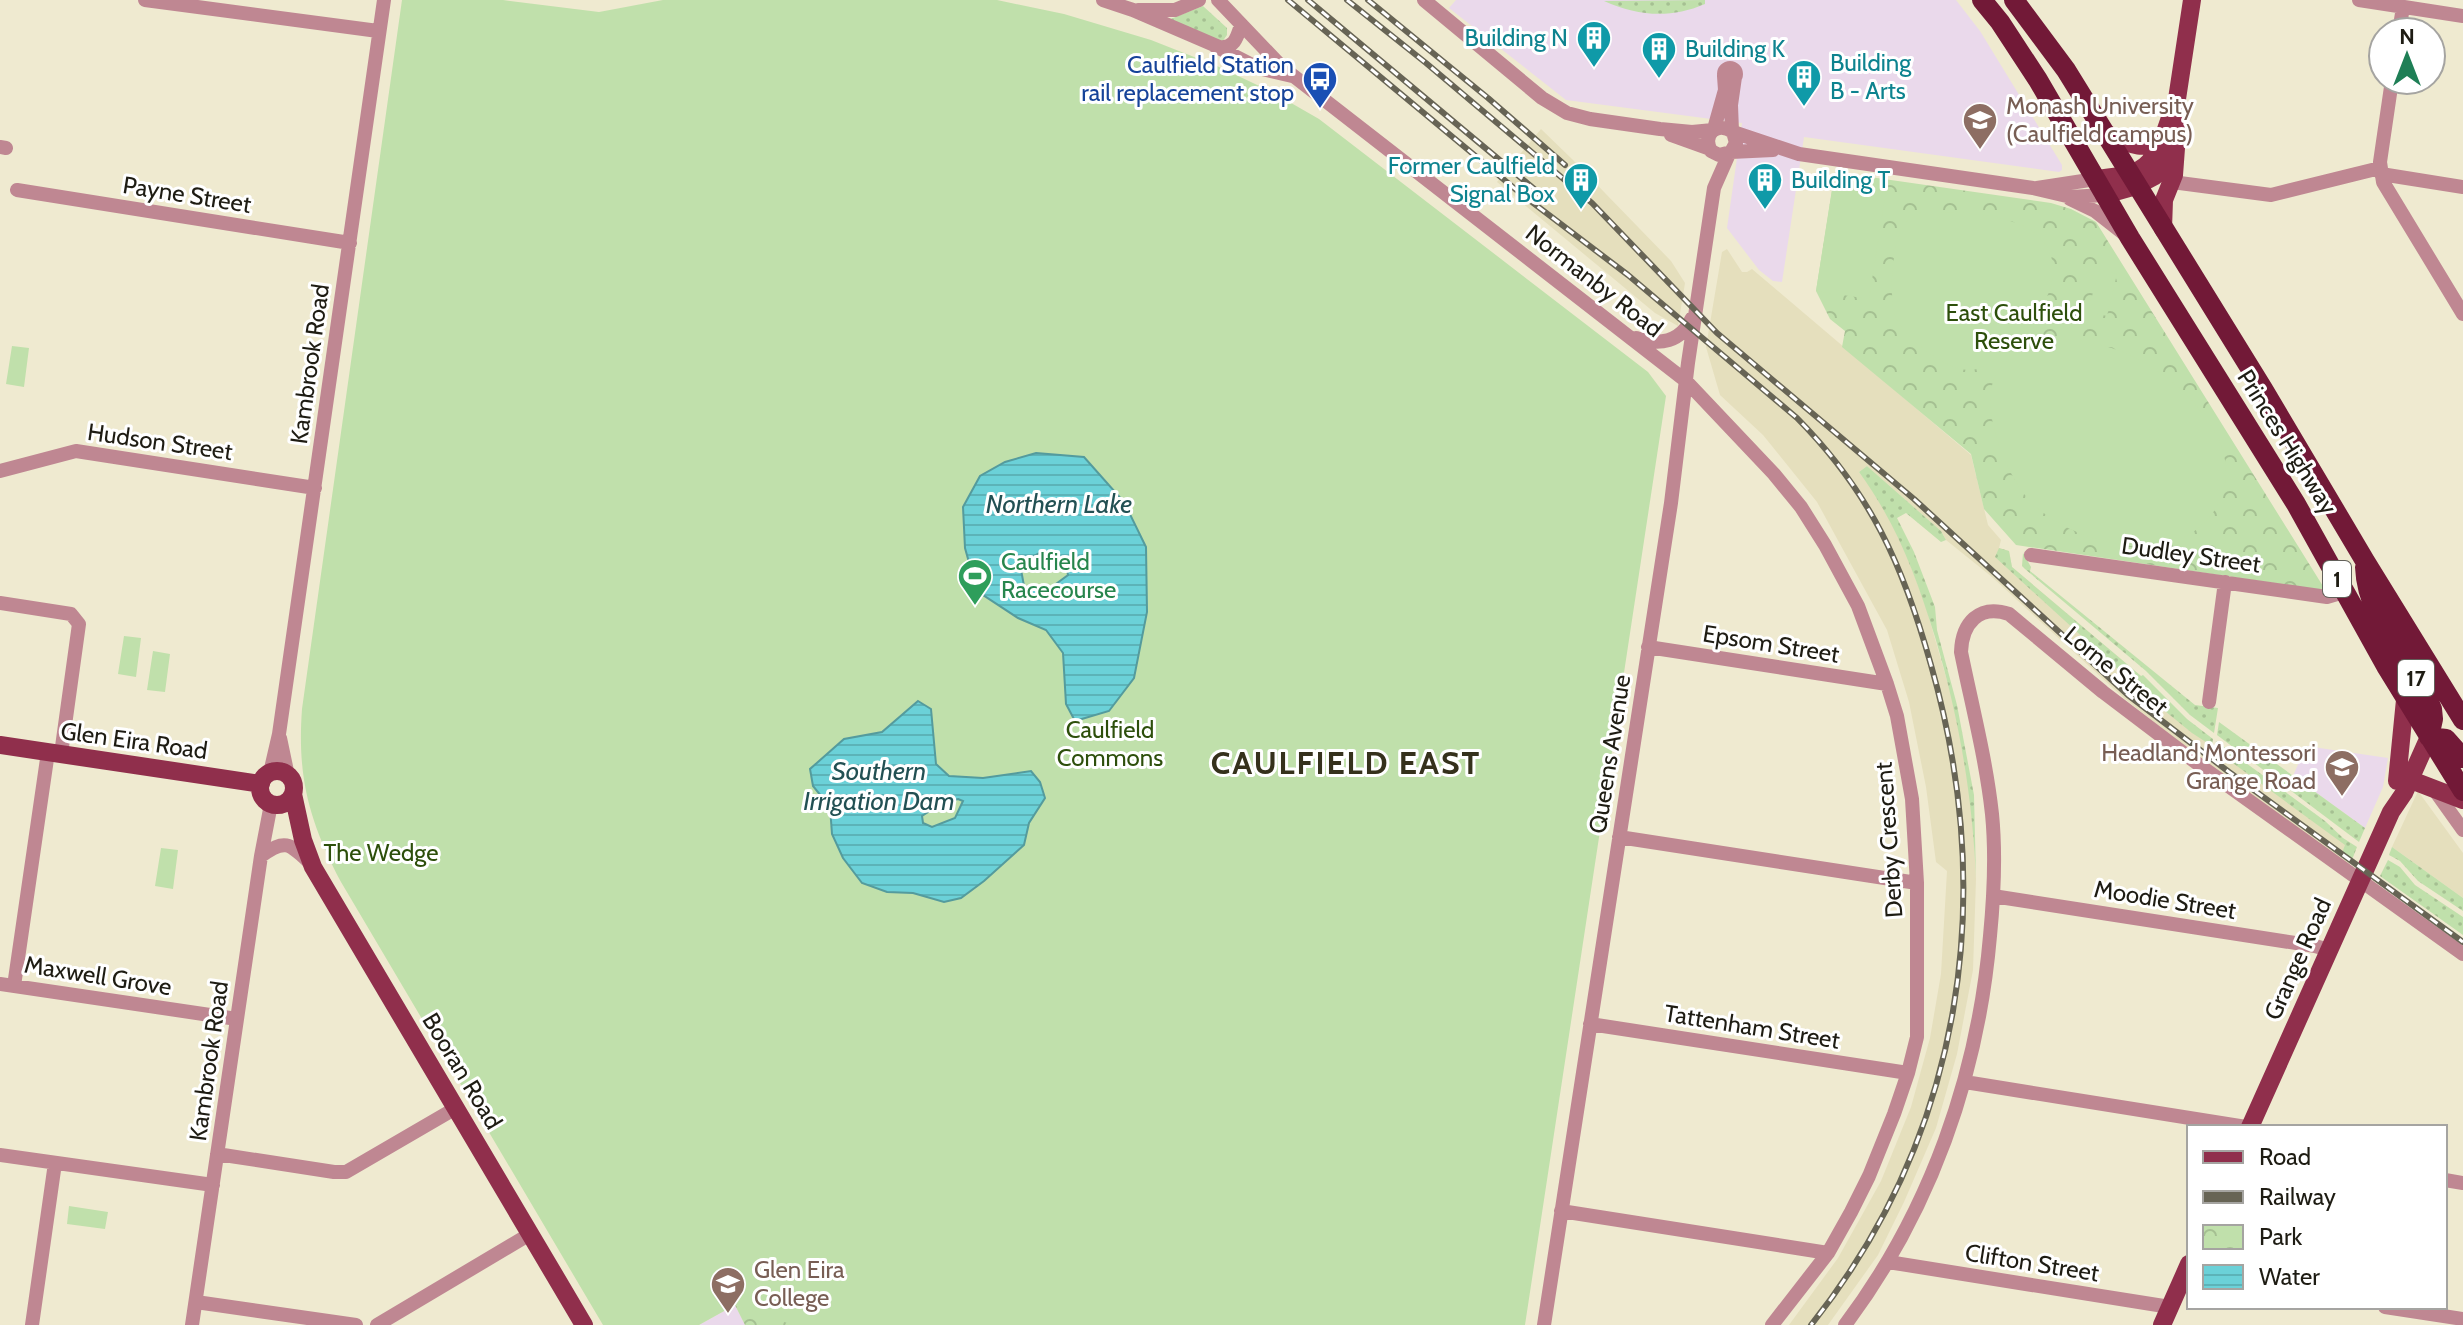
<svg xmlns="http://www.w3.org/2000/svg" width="2463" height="1325" font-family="Cabin,sans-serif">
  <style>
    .built { fill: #e5dfbd }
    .education { fill: #ead9eb }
    .grass { fill: url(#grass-dots) }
    .park { fill: url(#park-crowns) }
    .garden { fill: #c0e0ab }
    .water { fill: url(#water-rules); stroke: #549b9d; stroke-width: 2; fill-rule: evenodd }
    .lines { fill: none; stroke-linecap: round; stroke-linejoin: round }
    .minor { stroke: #bf8792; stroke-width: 14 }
    .major { stroke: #902f4c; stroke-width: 18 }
    .highway { stroke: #721937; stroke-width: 20 }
    .rail-casing { stroke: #676455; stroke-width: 6 }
    .rail { stroke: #fff; stroke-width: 3; stroke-dasharray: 9; stroke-linecap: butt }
    .labels { text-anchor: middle; stroke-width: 6; stroke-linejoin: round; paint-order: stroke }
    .shield { fill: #fff; stroke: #62605a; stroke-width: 2 }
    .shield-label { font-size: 22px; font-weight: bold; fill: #1e1c13 }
    .culture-label { font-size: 24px; fill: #0d838f; stroke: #fff; text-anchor: start }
    .transit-label { font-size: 24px; fill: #164399; stroke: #fff; text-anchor: end }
    .education-label { font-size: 24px; fill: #785e54; stroke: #fff; text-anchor: start }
    .street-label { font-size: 24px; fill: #1e1c13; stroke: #fff }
    .park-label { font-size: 24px; fill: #2d4f0b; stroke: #fff }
    .leisure-label { font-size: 24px; fill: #27864d; stroke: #fff; text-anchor: start }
    .water-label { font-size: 26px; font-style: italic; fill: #225053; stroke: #fff }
    .district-label { font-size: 32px; font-weight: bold; letter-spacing: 2px; fill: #35311c; stroke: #fff }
  </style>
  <defs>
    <pattern id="grass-dots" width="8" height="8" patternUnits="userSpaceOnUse" patternTransform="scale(2)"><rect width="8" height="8" fill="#c0e0ab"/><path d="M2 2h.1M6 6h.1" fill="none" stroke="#a5c092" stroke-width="1.8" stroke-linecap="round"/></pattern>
    <pattern id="park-crowns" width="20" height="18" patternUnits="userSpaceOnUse" patternTransform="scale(2)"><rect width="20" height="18" fill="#c0e0ab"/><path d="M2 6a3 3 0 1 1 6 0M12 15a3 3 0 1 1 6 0" fill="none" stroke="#a5c092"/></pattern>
    <pattern id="water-rules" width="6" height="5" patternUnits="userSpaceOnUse" patternTransform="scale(2)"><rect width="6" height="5" fill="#6bd1d8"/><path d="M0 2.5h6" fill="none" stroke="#5cb3b8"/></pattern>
  </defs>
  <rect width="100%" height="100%" fill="#efead0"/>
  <!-- built -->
  <path class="built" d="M1541,129L1573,160L1671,261L1685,283L1678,326L1655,313L1497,182Z
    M1727,249L1742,272H1747L1752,269L1971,455L1988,525L2001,540L1999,548L2009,551L2012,567L2141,676L2192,731L2356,850L2349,866L2183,745L2125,699L1992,577L1946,540L1941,531L1867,466L1859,472L1881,501L1906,553L1925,604L1954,705L1969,783L1973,822L1976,879L1973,970L1957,1054L1936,1128L1904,1202L1878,1255L1828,1325H1789L1838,1258L1881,1181L1911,1107L1930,1038L1941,974L1947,871L1936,862L1926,787L1909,702L1887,630L1817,502L1763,435L1720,395L1706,347L1722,252Z
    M2418,791L2463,853V898L2392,847Z"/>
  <!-- education -->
  <path class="education" d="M1456,0H1956L1980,31L2062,165V170L2059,172L1804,137L1782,282L1773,281L1759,270L1727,228L1742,123L1566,100L1449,8Z
    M2306,746L2388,758L2383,787L2365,828L2293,776Z
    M735,1305L745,1325H699Z"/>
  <!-- grass -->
  <path class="grass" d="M1705,0V4C1670,19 1638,16 1604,1Z
    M1203,6L1227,28V35L1222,42L1168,20Z
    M1867,466L1941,531L1946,540L1941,542L1906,513L1897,518L1914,552L1935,607L1937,630L1957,705L1974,795L1976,877C1972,793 1959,718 1935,637C1916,576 1897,524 1859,472Z
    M1999,548L2009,551L2012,567L2141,676L2143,675L2187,719L2213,739L2212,746L2192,733L2133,685L2134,684L1995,557Z
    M2023,553L2031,567L2030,571L2195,705L2218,708L2214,733L2190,715L2146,671L2025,569L2022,566Z
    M2219,722L2365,828L2359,842L2217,735Z
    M2216,741L2325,821L2343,838L2357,847L2351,862L2341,856L2345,845L2215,750Z
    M2392,847L2463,898V911L2418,881L2400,861L2389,855Z
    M2388,860L2400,867L2415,885L2463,917V935L2380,876Z
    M2379,880L2463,940V945L2377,883Z"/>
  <!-- park -->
  <path class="park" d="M1835,172L2051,203L2071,209L2096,222L2326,591L2016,545L1984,509L1971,454L1842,347L1845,331L1830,319L1816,291Z
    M735,1305L823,1325H745Z"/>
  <!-- garden -->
  <path class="garden" d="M402,0H503L599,12L663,0H997L1064,14L1151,40L1217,66L1272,92L1319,119L1648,372L1666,396L1525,1325H793L735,1305L699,1325H603L341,882C309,821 297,777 302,709Z
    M1833,183L1886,191L1869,299L1816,291Z
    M1922,212C1953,212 1989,212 2019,224C2070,245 2056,297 2026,329C2012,344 1994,366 1973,370C1950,373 1909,341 1898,322C1887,303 1892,244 1903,227C1908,219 1914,216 1922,212Z
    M2099,269L2117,274L2107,316L2088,312Z
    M2051,339C2114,337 2176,371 2210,424C2229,452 2233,486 2212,514C2193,539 2162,550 2131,546C2094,541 2059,529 2032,503C2009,480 1986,424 1991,391C1994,364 2025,342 2051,339Z
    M12,346L29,348L24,387L6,384Z
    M124,636L141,638L136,677L118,674Z
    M153,651L170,654L165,692L147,690Z
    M161,848L178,850L173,889L155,886Z
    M69,1206L108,1212L105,1229L67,1224Z"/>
  <!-- water -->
  <path class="water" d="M1036,453L1084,457L1124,502L1146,547L1147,612L1134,678L1109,711L1075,721L1066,704L1063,653L1046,630L1018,618L977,591L965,548L963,507L980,476L1005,462ZM1041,552L1065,559L1068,575L1045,592L1024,586L1020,564Z
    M918,701L931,709L936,764L949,776L983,778L1031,771L1040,782L1045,798L1029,823L1024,845L984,881L961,898L944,902L913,893L887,892L862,883L843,858L832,834L830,807L813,786L810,769L844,739L882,732ZM958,799L963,801L955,818L932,827L923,823L922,816L939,805Z"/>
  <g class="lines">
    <!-- minor -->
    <path class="minor" d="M145,0L378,31
      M1103,0L1133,10L1219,47C1234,49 1237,38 1241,25
      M1218,0L1282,67L1686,381L1774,474L1801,507L1825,545L1858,606L1887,684L1897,716L1912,799L1917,883V1037L1908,1073L1894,1114L1869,1176L1851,1212L1828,1253L1772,1325
      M1424,0L1542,98L1567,113L1590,119L1660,129L1692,132L1713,130
      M2359,0L2463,16
      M1138,10H1175L1199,0
      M2399,32L2403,7
      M1215,46L1258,68L1292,76
      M1724 74a6 6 0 1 1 12 0a6 6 0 1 1-12 0Z
      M2392,80L2380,162L2383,182L2463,314
      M1714,129L1725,90L1724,76
      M1732,131L1731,105L1735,77
      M1733,132L1736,143L1731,152L1719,155L1711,151C1702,134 1717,121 1733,132L1799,154L2033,188L2071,197L2104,195
      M1671,135L1710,149
      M0,147L6,148
      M1731,152L1773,150
      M2381,174L2463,187
      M2172,182L2271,195L2380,168
      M2037,188L2096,179
      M17,190L350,243
      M2070,199L2095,211L2123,233
      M1636,338C1660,346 1681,342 1692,318
      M0,471L76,451L315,488
      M2031,555L2327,597L2344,592
      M0,603L71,614L79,624L61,754
      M1648,647L1887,684
      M2209,702L2225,582
      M280,738L288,776
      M270,773L279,734L384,0
      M2433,788L2463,830
      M1619,837L1917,883
      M261,856C286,838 290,844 310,863
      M1993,896L2315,946L2329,950
      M0,984L237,1019
      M14,986L48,752
      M1590,1024L1908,1073
      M1965,1082L2246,1127
      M217,1154L334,1172H346L456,1108
      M0,1155L213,1185
      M2445,1180L2463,1183
      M1561,1211L1828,1253
      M1888,1262L2170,1307
      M196,1302L356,1325
      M2385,1307L2463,1319
      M32,1325L55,1163
      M192,1325L261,856L271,804
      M377,1325L530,1234
      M1544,1325L1671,503L1688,363L1714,188L1729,154
      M1845,1325C1930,1212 1978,1076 1990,936C1994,895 1996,854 1992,814C1986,759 1972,706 1961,652C1962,623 1979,604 2009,614L2103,692L2202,767L2463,954"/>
    <!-- major -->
    <path class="major" d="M2105,133C2125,142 2145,155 2163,136
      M2096,179C2109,177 2127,177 2139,170C2161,158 2166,125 2175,104
      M2104,195L2136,186L2155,176L2163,166L2177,141L2179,126L2177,99L2192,0
      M2163,229L2164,200L2174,175L2176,148
      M0,745L261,784
      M260 788a17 17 0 1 1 34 0a17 17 0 1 1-34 0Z
      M2411,780L2463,800
      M2397,781L2405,700
      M293,794L303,840L313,867L584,1325
      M2250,1127L2391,812L2404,793L2429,737
      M2162,1325L2189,1264"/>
    <!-- highway -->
    <path class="highway" d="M1982,0L2000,22L2038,80L2130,238L2296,504L2386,666L2463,791
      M2014,0L2066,70L2263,389L2365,561L2463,720
      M2365,567C2367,622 2412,660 2432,709L2433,719L2429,737
      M2429,737L2446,739L2463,758"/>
    <!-- rail casing -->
    <g class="rail-casing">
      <path id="rail" d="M1288,0L1520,193L1628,275L1797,418C1871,493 1903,565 1931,665C1997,897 1964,1133 1811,1325
        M1308,0L1544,197
        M1347,0L1426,63L1592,203L1717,333L1914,499L2128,695L2229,772L2463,942
        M1368,0L1488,98L1565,165"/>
    </g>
    <!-- rail -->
    <use href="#rail" class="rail"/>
  </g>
  <!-- icons -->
  <defs>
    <g id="building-pin" transform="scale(1.8)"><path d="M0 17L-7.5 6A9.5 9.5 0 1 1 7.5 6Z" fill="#0f9aa8" stroke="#fff"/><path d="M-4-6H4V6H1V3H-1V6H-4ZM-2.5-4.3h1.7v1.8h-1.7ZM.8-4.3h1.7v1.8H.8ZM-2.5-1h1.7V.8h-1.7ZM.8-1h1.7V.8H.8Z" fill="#fff"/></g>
    <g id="bus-pin" transform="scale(1.8)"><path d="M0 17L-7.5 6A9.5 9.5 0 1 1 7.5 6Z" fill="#1a4fb4" stroke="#fff"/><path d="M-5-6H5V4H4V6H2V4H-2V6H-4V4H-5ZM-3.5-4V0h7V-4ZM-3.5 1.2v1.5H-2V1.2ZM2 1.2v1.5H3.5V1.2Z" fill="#fff"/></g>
    <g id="university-pin" transform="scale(1.8)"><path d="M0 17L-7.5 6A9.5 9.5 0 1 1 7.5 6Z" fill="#8d6e63" stroke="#fff"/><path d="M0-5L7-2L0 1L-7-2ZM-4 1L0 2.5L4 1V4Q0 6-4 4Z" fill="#fff"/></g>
    <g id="stadium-pin" transform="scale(1.8)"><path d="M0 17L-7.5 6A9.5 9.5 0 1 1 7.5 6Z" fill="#2e9e5b" stroke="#fff"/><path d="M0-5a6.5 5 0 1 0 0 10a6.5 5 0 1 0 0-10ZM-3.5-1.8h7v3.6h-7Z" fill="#fff"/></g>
    <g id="school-pin" transform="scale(1.8)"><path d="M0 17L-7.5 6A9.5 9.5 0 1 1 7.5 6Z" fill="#8d6e63" stroke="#fff"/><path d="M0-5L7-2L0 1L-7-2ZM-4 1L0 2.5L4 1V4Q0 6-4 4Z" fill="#fff"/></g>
  </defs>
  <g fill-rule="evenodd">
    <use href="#building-pin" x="1594" y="38"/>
    <use href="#building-pin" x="1659" y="49"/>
    <use href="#building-pin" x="1804" y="77"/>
    <use href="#bus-pin" x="1320" y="79"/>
    <use href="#university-pin" x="1980" y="120"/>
    <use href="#building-pin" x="1581" y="180"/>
    <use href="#building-pin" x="1765" y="180"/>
    <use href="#stadium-pin" x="975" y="576"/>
    <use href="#school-pin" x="2342" y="767"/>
    <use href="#school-pin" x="728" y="1284"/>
  </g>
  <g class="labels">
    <!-- shield labels -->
    <g class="shield">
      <rect x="2323" y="561" width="28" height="36" rx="6"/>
      <rect x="2398" y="660" width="36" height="36" rx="6"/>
    </g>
    <g class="shield-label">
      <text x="2337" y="587">1</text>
      <text x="2416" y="686">17</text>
    </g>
    <!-- culture labels -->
    <g class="culture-label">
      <text x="1568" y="46" text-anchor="end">Building N</text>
      <text x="1685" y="57">Building K</text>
      <text x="1830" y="71">Building<tspan x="1830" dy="28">B - Arts</tspan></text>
      <text x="1555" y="174" text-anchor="end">Former Caulfield<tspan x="1555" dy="28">Signal Box</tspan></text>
      <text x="1791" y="188">Building T</text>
    </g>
    <!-- transit labels -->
    <g class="transit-label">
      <text x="1294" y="73">Caulfield Station<tspan x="1294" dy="28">rail replacement stop</tspan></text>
    </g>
    <!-- education labels -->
    <g class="education-label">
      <text x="2006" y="114">Monash University<tspan x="2006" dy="28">(Caulfield campus)</tspan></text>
      <text x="2316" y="761" text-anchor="end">Headland Montessori<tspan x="2316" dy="28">Grange Road</tspan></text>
      <text x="754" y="1278">Glen Eira<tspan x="754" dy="28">College</tspan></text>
    </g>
    <!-- street labels -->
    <g class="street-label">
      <text transform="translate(187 195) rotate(9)" y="8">Payne Street</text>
      <text transform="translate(1594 281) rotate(38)" y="8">Normanby Road</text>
      <text transform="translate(310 364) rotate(-82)" y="8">Kambrook Road</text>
      <text transform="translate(160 442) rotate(8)" y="8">Hudson Street</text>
      <text transform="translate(2287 442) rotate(58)" y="8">Princes Highway</text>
      <text transform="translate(2191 555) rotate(8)" y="8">Dudley Street</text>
      <text transform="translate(1771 644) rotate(9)" y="8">Epsom Street</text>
      <text transform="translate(2116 671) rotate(39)" y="8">Lorne Street</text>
      <text transform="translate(134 741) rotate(8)" y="8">Glen Eira Road</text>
      <text transform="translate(1610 754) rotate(-81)" y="8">Queens Avenue</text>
      <text transform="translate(1889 840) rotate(-94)" y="8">Derby Crescent</text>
      <text transform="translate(2165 900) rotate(9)" y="8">Moodie Street</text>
      <text transform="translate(2298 959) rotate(-66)" y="8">Grange Road</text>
      <text transform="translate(98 976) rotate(9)" y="8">Maxwell Grove</text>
      <text transform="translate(1752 1027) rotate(9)" y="8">Tattenham Street</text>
      <text transform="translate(209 1061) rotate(-82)" y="8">Kambrook Road</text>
      <text transform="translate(462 1071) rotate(59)" y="8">Booran Road</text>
      <text transform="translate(2032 1263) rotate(9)" y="8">Clifton Street</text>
    </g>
    <!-- park labels -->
    <g class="park-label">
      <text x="2014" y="321">East Caulfield<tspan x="2014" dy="28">Reserve</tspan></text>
      <text x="1110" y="738">Caulfield<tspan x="1110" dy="28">Commons</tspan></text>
      <text x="381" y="861">The Wedge</text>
    </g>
    <!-- leisure labels -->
    <g class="leisure-label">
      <text x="1001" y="570">Caulfield<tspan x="1001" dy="28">Racecourse</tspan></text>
    </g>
    <!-- water labels -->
    <g class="water-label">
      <text x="1059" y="513">Northern Lake</text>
      <text x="879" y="780">Southern<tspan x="879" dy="30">Irrigation Dam</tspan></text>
    </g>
    <!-- district labels -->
    <g class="district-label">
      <text x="1346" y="774">CAULFIELD EAST</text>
    </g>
  </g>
  <!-- legend -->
  <rect x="2187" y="1125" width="260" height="184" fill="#ffffff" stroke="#a5a4a1" stroke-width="2"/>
  <rect x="2203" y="1151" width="40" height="12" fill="#902f4c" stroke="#a5a4a1" stroke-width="2"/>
  <text x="2259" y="1165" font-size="24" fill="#1e1c13">Road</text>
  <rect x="2203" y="1191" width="40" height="12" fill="#676455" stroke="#a5a4a1" stroke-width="2"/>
  <text x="2259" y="1205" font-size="24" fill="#1e1c13">Railway</text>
  <rect x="2203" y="1225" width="40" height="24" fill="url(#park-crowns)" stroke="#a5a4a1" stroke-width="2"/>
  <text x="2259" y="1245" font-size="24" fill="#1e1c13">Park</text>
  <rect x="2203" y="1265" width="40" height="24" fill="url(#water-rules)" stroke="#a5a4a1" stroke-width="2"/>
  <text x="2259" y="1285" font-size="24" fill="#1e1c13">Water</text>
  <!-- north arrow -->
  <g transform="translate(2407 56)"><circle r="38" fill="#ffffff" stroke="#a5a4a1" stroke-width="2"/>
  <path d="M0-6L14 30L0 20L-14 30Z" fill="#1f7f56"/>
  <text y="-12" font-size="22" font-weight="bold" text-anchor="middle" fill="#1e1c13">N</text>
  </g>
</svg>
